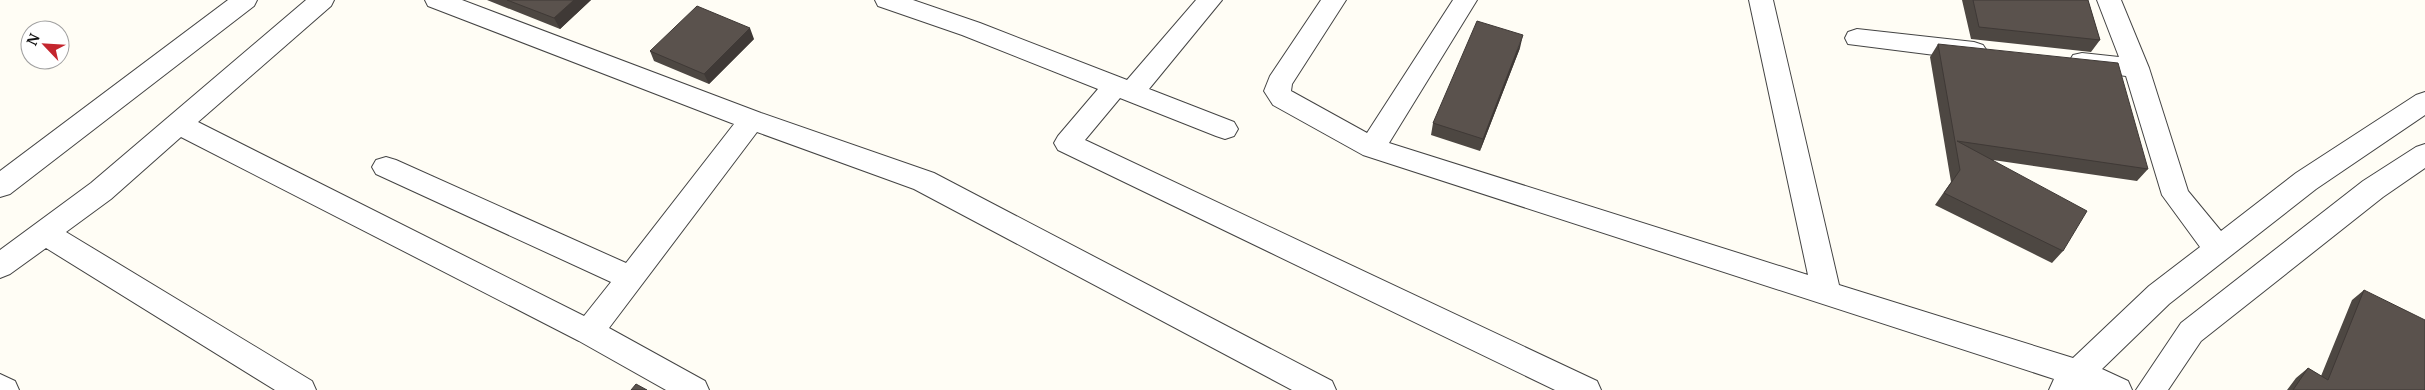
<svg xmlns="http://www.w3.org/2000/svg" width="2425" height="390" font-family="Merriweather,serif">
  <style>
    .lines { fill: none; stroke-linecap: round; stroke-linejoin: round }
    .minor-casing { stroke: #444; stroke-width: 2 }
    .minor { fill: #fff; fill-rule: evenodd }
    .wall { fill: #4d4742 }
    .shaded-wall { fill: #3f3936 }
    .building { fill: #5a524d; stroke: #3f3936 }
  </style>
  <rect width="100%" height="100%" fill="#fffdf5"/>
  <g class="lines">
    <!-- minor casing -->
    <g class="minor-casing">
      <path id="minor" d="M228,0H257L254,6L10,194L0,197V171Z
        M306,0H334L331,6L198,122L584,316L611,282L376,174L372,167L376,160L386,157L396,160L626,263L734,124L428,6L425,0H462L761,113L934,173L1332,381L1336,390H1292L914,189L757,132L609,328L705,381L709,390H666L579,341L181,137L111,199L66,232L312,381L316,390H275L46,248L10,274L0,278V250L91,183Z
        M875,0H913L980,23L1127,80L1196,0H1222L1149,89L1234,122L1238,129L1234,136L1225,139L1216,136L1120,98L1085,140L1597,381L1601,390H1555L1058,150L1054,143L1058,136L1098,89L962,35L878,6Z
        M1321,0H1346L1292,84L1291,91L1367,133L1453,0H1477L1389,143L1808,275L1749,0H1773L1839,285L2073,358L2149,286L2200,247L2162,195L2126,76L2073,69L2069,62L2073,55L2082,53L2119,57L2097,0H2121L2149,68L2188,191L2221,231L2296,173L2416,95L2425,92V115L2316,189L2169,304L2102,369L2128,381L2132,390H2049L2054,379L1363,155L1273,105L1264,91L1270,76Z
        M1857,29L1974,42L1983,45L1987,51L1983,57L1974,60L1848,44L1845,38L1848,32Z
        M2425,144V168L2383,197L2201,341L2168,390H2136L2181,323L2363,181L2416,147Z
        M0,374L15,381L19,390H0Z"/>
    </g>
    <!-- minor -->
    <use href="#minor" class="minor"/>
  </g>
  <!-- wall -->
  <path class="wall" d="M487,0H591L560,29Z
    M1962,0H2088L2100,40L2091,52L1971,39Z
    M754,39L709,84L654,61L650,51Z
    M1938,44L2148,169L2137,181L1993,160L2063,251L2052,263L1935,205L1951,182L1930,57Z
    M1520,48L1480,151L1431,135L1433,123Z
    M2364,290L2425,390H2287L2296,378L2308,368L2321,376L2352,300Z"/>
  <!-- shaded-wall -->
  <path class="shaded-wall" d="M574,0H591L560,29L554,18Z
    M750,28L754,39L709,84L704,74Z
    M1523,35L1520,48L1480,151L1483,139Z"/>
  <!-- building -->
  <path class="building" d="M507,0H574L554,18Z
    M1973,0H2088L2100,40L1979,27Z
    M697,6L750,28L704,74L650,51Z
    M1477,21L1523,35L1483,139L1433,123Z
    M1938,44L2118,63L2148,169L1957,141L2087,211L2063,251L1944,193L1960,170Z
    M2364,290L2425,320V390H2293L2308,368L2328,380Z
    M636,384L647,390H631Z"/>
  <!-- north arrow -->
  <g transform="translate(45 45) rotate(295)"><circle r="24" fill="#ffffff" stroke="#a0a0a0"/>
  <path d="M0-4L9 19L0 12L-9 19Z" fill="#c4262e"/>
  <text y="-8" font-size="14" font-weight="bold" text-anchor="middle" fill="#111111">N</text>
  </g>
</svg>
